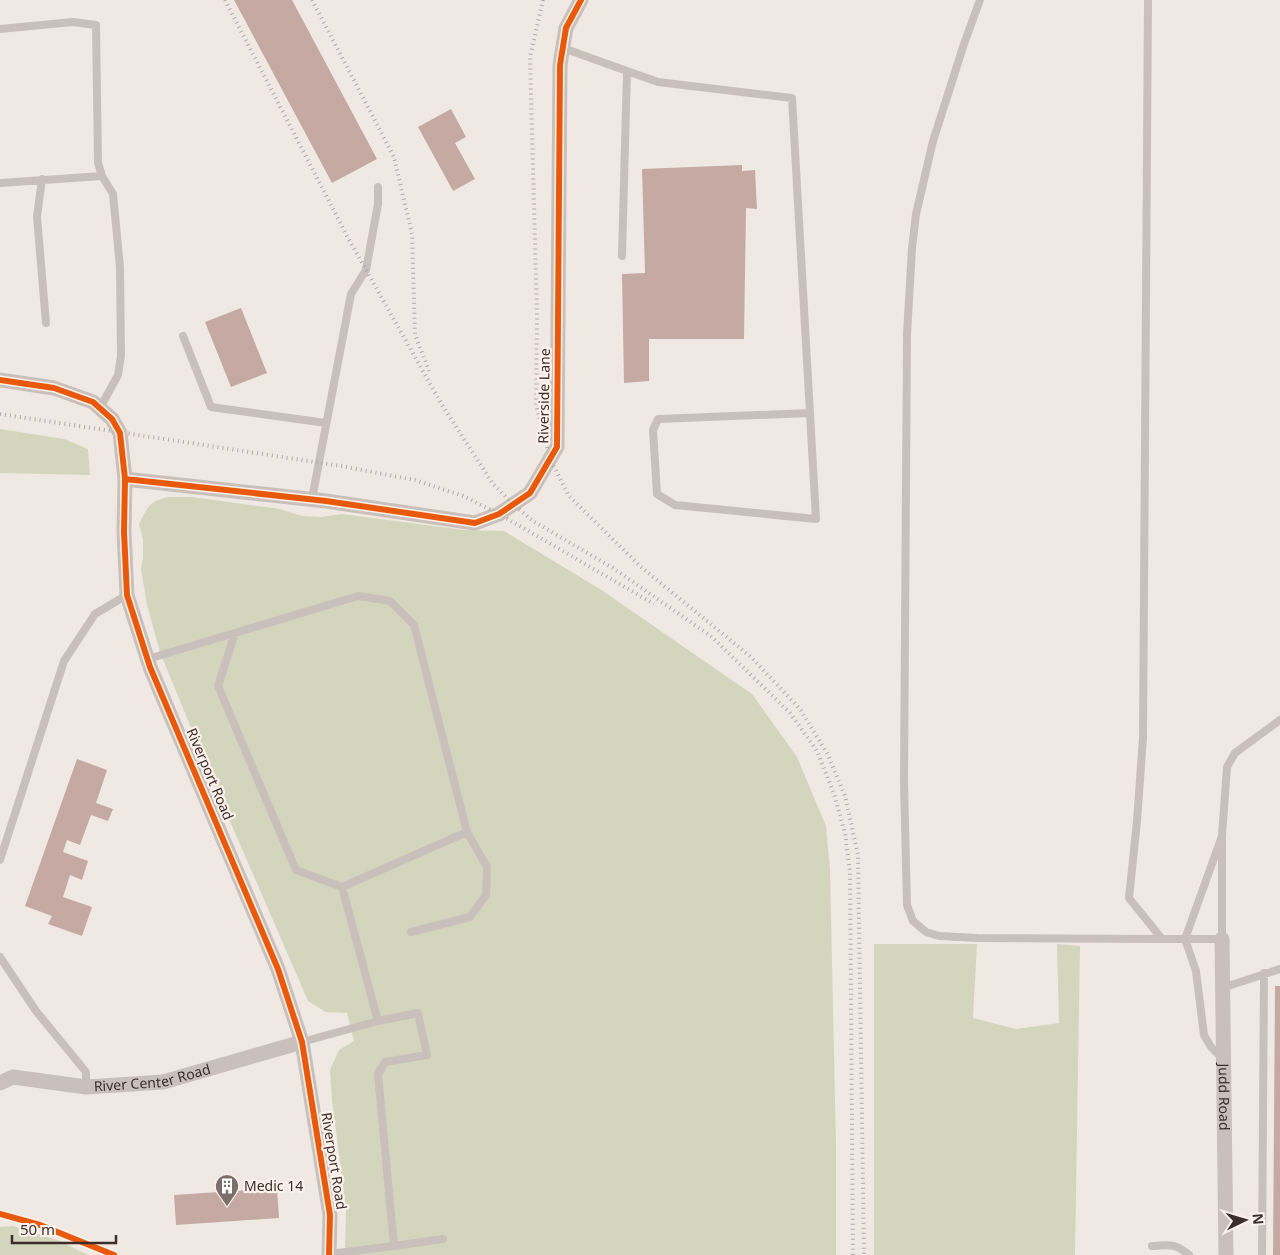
<svg xmlns="http://www.w3.org/2000/svg" width="1280" height="1255" font-family="'Noto Sans',sans-serif">
  <style>
    .green { fill: #d3d6bc }
    .building { fill: #c5aaa3 }
    .lines { fill: none; stroke-linecap: round; stroke-linejoin: round }
    .path { stroke: #c1b9b4; stroke-width: 2.5; stroke-dasharray: 2.5 2.5; stroke-linecap: butt }
    .lane { stroke: #c9c0bb; stroke-width: 8 }
    .street { stroke: #c9c0bb; stroke-width: 15 }
    .rail { stroke: #b0a9a6; stroke-width: 4; stroke-dasharray: 1 4; stroke-linecap: butt }
    .cycleway-casing { stroke: #fcf2eb; stroke-width: 9 }
    .cycleway { stroke: #e8590c; stroke-width: 6 }
    .labels { text-anchor: middle; stroke-width: 4.5; stroke-linejoin: round; paint-order: stroke }
    .street-label { font-size: 14px; fill: #3b2d29; stroke: #fcf2eb }
    .poi-label { font-size: 14px; fill: #3b2d29; stroke: #fcf2eb; text-anchor: start }
  </style>
  <rect width="100%" height="100%" fill="#f0e9e3"/>
  <!-- green -->
  <path class="green" d="M0,429L64,439L88,449L90,475L0,473Z
    M168,497H192L280,509L302,516L321,517L342,514L464,530L504,531L600,589L752,694L797,757L826,826L830,869L836,1145V1255H345L346,1208L332,1101L330,1070L339,1050L354,1041L347,1013L326,1012L308,1001L216,789L160,652L147,605L141,569L143,558V540L139,524C147,508 149,501 168,497Z
    M874,944H977L973,1018L1016,1029L1059,1023L1057,944L1080,946L1075,1255H874Z
    M13,1226L60,1241L88,1255H0V1227Z"/>
  <!-- building -->
  <path class="building" d="M234,0H292L377,159L332,183Z
    M451,109L466,137L455,143L475,179L453,191L418,127Z
    M742,165V171L755,170L757,209L746,208L744,339H649V381L624,383L622,274L645,273L642,169Z
    M241,308L267,373L231,387L205,322Z
    M77,759L107,770L96,803L113,809L108,821L91,815L80,845L67,840L63,852L88,861L82,880L70,875L63,897L92,907L82,936L48,924L52,916L25,906Z
    M1275,986H1280V1255H1273Z
    M277,1188L279,1218L176,1225L174,1195Z"/>
  <g class="lines">
    <!-- path -->
    <path class="path" d="M0,1214L40,1225L114,1255"/>
    <!-- lane -->
    <path class="lane" d="M980,0L964,44L933,141L916,214L912,248L907,334L904,782L907,905L913,921L926,932L939,936L978,938L1164,939H1222V836L1185,939L1196,971L1204,1035L1211,1047L1222,1058
      M1148,0L1143,738L1137,821L1129,898L1162,939
      M0,29L73,22L96,25L98,163L102,176L113,194L120,267L121,356L118,375L100,408
      M563,48L627,71L622,256
      M627,71L658,82L792,98L816,519L675,505L657,494L653,430L658,419L810,413
      M42,179L37,217L46,323
      M0,183L102,176
      M183,336L211,407L326,423
      M312,499L351,294L366,270L378,204V187
      M235,633L218,686L296,870L342,887
      M148,659L358,596L390,601L414,625L467,832L342,887L378,1021L302,1042
      M1222,836L1227,767L1235,753L1280,720
      M0,860L64,661L95,614L127,595
      M411,932L470,917L486,895L487,867L467,832
      M0,957L36,1011L86,1072V1087
      M1222,988L1280,969
      M378,1021L418,1013L427,1055L385,1062L378,1074L394,1246L443,1239
      M1152,1246C1169,1245 1175,1243 1189,1255
      M329,1254L394,1246
      M1262,1255L1264,973"/>
    <!-- street -->
    <g class="street">
      <path d="M0,380L54,388L93,402L112,419L120,433L125,479L124,532L127,595L150,667L278,969L302,1042L330,1215L329,1255"/>
      <path d="M125,479L326,501L475,523L499,514L530,493L557,447L560,65L566,28L581,0"/>
      <path id="s1" d="M1222,939L1226,1255"/>
      <path id="s2" d="M0,1083L13,1077L86,1087L163,1082L302,1042"/>
    </g>
    <!-- rail -->
    <path class="rail" d="M225,0L347,236L442,405L493,484L514,505L533,521L613,568L712,637L790,713L817,751L834,794L845,833L850,872L853,1255
      M312,0L394,157L412,234L415,335L430,373
      M543,0L530,57L537,317L536,405L550,459L569,496L641,567L751,657L800,709L828,755L845,796L858,855L864,1255
      M0,414L341,466L415,480L463,496L499,514L654,604"/>
    <!-- cycleway casing -->
    <g class="cycleway-casing">
      <path id="cycleway" d="M0,380L54,388L93,402L112,419L120,433L125,479L124,532L127,595L150,667L278,969L302,1042L330,1215L329,1255
        M125,479L326,501L475,523L499,514L530,493L557,447L560,65L566,28L581,0
        M0,1214L40,1225L114,1255"/>
    </g>
    <!-- cycleway -->
    <use href="#cycleway" class="cycleway"/>
  </g>
  <!-- icons -->
  <defs>
    <g id="building-pin" transform="scale(1.25)"><path d="M0 17L-7.5 6A9.5 9.5 0 1 1 7.5 6Z" fill="#7a6f6a" stroke="#fcf2eb"/><path d="M-4-6H4V6H1V3H-1V6H-4ZM-2.5-4.3h1.7v1.8h-1.7ZM.8-4.3h1.7v1.8H.8ZM-2.5-1h1.7V.8h-1.7ZM.8-1h1.7V.8H.8Z" fill="#fff"/></g>
  </defs>
  <g fill-rule="evenodd">
    <use href="#building-pin" x="227" y="1186"/>
  </g>
  <g class="labels">
    <!-- street labels -->
    <g class="street-label">
      <text transform="translate(544 396) rotate(-89)" y="5">Riverside Lane</text>
      <text transform="translate(210 774) rotate(67)" y="5">Riverport Road</text>
      <text dy="5" stroke="none"><textPath href="#s2" startOffset="155">River Center Road</textPath></text>
      <text dy="5" stroke="none"><textPath href="#s1" startOffset="158">Judd Road</textPath></text>
      <text transform="translate(334 1161) rotate(81)" y="5">Riverport Road</text>
    </g>
    <!-- poi labels -->
    <g class="poi-label">
      <text x="244" y="1191">Medic 14</text>
    </g>
  </g>
  <!-- north arrow -->
  <g transform="translate(1245 1220) rotate(85)" stroke="#fcf2eb" stroke-width="4" paint-order="stroke">
  <path d="M0-4L9 19L0 12L-9 19Z" fill="#3b2d29"/>
  <text y="-8" font-size="14" font-weight="bold" text-anchor="middle" fill="#3b2d29">N</text>
  </g>
  <!-- scale -->
  <path d="M12 1235v8h104v-8" fill="none" stroke="#3b2d29" stroke-width="2.5"/>
  <text x="20" y="1235" font-size="15" fill="#3b2d29" stroke="#fcf2eb" stroke-width="4" paint-order="stroke">50 m</text>
</svg>
